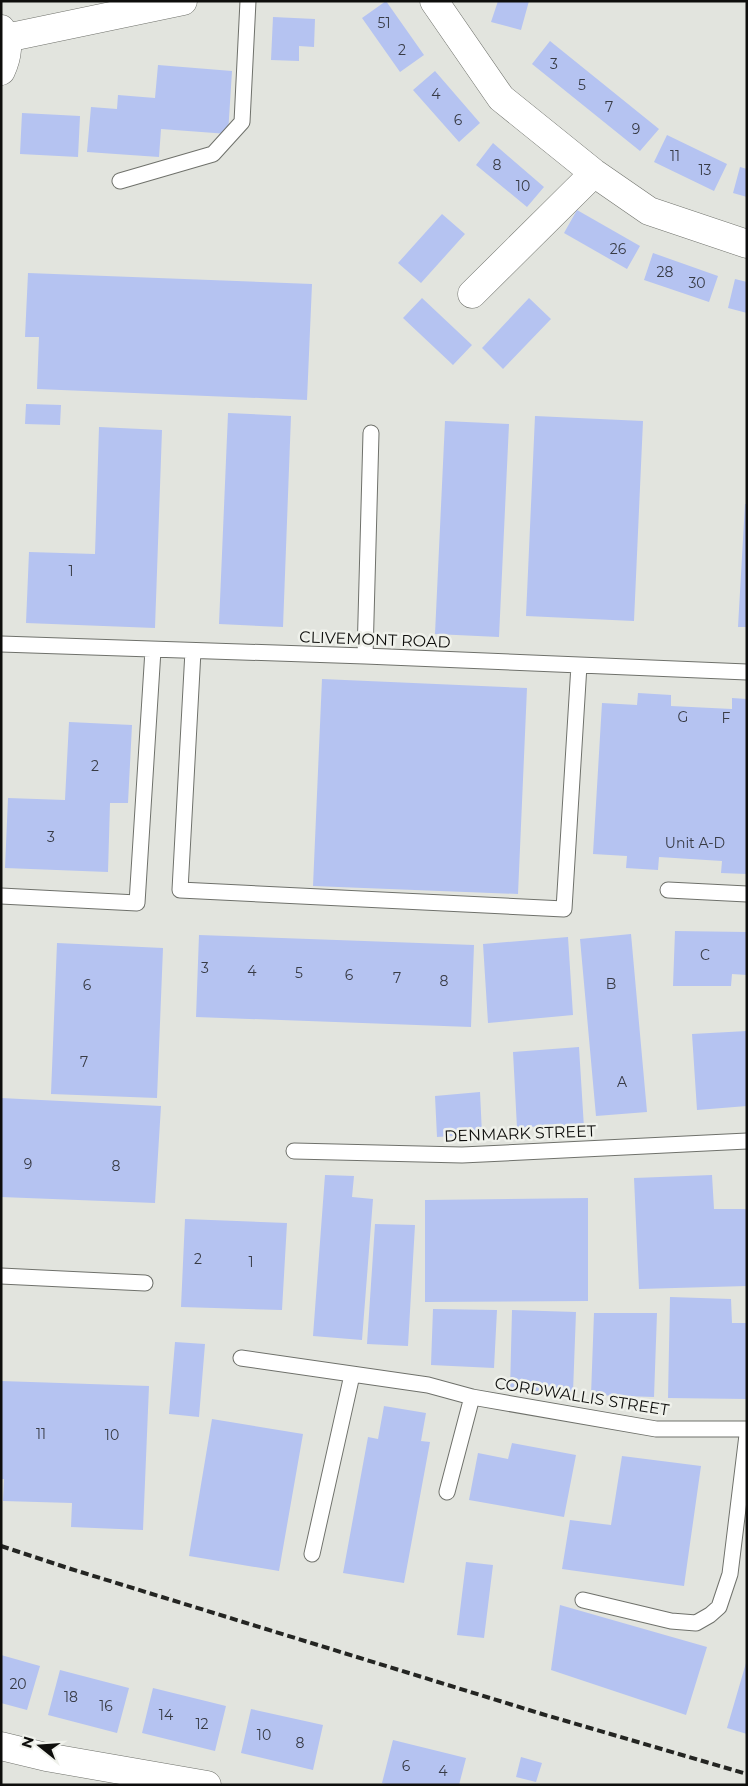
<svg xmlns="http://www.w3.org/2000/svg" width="748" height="1786" font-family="Montserrat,sans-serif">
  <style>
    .building { fill: #b5c3f1 }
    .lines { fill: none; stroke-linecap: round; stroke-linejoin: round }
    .service-casing { stroke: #6f716b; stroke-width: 17 }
    .minor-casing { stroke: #6f716b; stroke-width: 29 }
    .secondary-casing { stroke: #6f716b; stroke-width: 29 }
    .service { stroke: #fff; stroke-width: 15 }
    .minor { stroke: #fff; stroke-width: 28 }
    .secondary { stroke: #fff; stroke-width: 28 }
    .rail { stroke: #242522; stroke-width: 4; stroke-dasharray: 8 4; stroke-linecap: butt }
    .labels { text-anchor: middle; stroke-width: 5; stroke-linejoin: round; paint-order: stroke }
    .number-label { font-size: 14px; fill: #383b45 }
    .street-label { font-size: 16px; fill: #0e0e0c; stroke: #eff1eb }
  </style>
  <rect width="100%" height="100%" fill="#e2e4de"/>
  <!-- building -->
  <path class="building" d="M386,1L424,55L400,72L362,18Z
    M498,1H529L521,30L491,22Z
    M273,17L315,19L314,47L299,46V61L271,60Z
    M550,41L659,129L640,151L532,64Z
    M158,65L232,71L228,134L161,129L159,157L87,152L91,107L117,109L118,95L155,98Z
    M435,71L480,123L459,142L413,90Z
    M22,113L80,116L78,157L20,154Z
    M667,135L727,164L714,191L654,162Z
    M493,143L544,187L527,207L476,165Z
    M740,167L747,169V197L733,193Z
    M577,210L640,246L627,269L564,233Z
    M442,214L465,234L421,283L398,263Z
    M653,253L718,276L709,302L644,280Z
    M28,273L312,284L307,400L37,389L39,337H25Z
    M735,279L747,282V313L728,308Z
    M422,298L472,345L453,365L403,318Z
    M529,298L551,319L503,369L482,348Z
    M26,404L61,405L60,425L25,424Z
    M228,413L291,416L283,627L219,624Z
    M535,416L643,421L634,621L526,616Z
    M445,421L509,424L499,637L435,634Z
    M99,427L162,430L155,628L26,623L29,552L95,554Z
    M745,504H747V627H738Z
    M322,679L527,688L518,894L313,886Z
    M638,693L671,695V706L732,709V698L747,699V874L721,873L722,861L659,857L658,870L626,868L627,856L593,854L602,703L637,705Z
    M69,722L132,725L128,803H110L108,872L5,868L8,798L65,800Z
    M675,931L747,932V975L732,974L731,986H673Z
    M631,934L647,1112L596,1116L580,939Z
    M199,935L474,945L471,1027L196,1017Z
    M568,937L573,1015L488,1023L483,944Z
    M57,943L163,948L157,1098L51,1094Z
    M747,1031V1106L697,1110L692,1034Z
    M579,1047L584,1128L544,1130V1126L517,1128L513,1052Z
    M480,1092L482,1134L437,1137L435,1096Z
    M1,1098L161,1106L155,1203L1,1197Z
    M325,1175L354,1176L352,1197L373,1199L362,1340L313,1336Z
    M712,1175L714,1209H747V1286L639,1289L634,1178Z
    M588,1198V1301L425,1302V1200Z
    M185,1219L287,1223L282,1310L181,1307Z
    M375,1224L415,1225L408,1346L367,1344Z
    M670,1297L731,1299L732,1323H747V1399L668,1398Z
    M433,1309L497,1310L494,1368L431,1365Z
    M512,1310L576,1312L573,1392L510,1391Z
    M594,1313H657L654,1397L591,1395Z
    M175,1342L205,1344L199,1417L169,1414Z
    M1,1381L149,1386L143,1530L71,1527L72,1503L3,1501L4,1479H1Z
    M384,1406L426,1413L421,1441L430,1442L404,1583L343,1573L368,1437L378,1439Z
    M212,1419L303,1434L279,1571L189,1556Z
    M512,1443L576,1455L564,1517L469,1500L478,1453L508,1459Z
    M622,1456L701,1466L684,1586L562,1569L570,1520L611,1525Z
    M466,1562L493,1565L484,1638L457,1635Z
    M560,1605L707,1647L686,1715L551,1670Z
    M1,1655L40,1666L27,1710L1,1703Z
    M746,1663H747V1734L727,1728Z
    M60,1670L129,1688L117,1733L48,1715Z
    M153,1688L226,1706L215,1751L142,1733Z
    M251,1709L323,1725L313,1770L241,1753Z
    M393,1740L466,1758L459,1785H390L382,1783Z
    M521,1757L542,1763L536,1782L516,1777Z"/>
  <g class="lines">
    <!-- service casing -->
    <g class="service-casing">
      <path id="service" d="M120,181L213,154L242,122L248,1
        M1,644L365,656L747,672
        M193,651L180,890L564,909L579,665
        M365,656L371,433
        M668,890L747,894
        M1,896L137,903L153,650
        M294,1151L462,1155L747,1141
        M1,1276L145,1283
        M241,1358L428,1385L472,1397
        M447,1492L472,1397L656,1429H747
        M312,1554L352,1375
        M583,1600L671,1621L696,1623L710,1615L719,1607L730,1574L747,1435"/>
    </g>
    <!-- minor casing -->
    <g class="minor-casing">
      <path id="minor" d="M434,1L501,98L594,173L649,211L747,244
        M472,294L594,173
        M1,1746L46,1757L207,1785"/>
    </g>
    <!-- secondary casing -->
    <g class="secondary-casing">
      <path id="secondary" d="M1,29C11,41 7,58 1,71
        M6,38L183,1"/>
    </g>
    <!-- service -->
    <use href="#service" class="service"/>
    <!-- minor -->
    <use href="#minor" class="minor"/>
    <!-- secondary -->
    <use href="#secondary" class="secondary"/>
    <!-- rail -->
    <path class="rail" d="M1,1546L71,1569L542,1714L747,1774"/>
  </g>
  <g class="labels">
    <!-- number labels -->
    <g class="number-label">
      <text x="384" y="28">51</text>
      <text x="402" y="55">2</text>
      <text x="554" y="69">3</text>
      <text x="582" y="90">5</text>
      <text x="436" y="99">4</text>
      <text x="609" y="112">7</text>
      <text x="458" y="125">6</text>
      <text x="636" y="134">9</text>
      <text x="675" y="161">11</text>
      <text x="497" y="170">8</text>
      <text x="705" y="175">13</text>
      <text x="523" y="191">10</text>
      <text x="618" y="254">26</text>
      <text x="665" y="277">28</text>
      <text x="697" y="288">30</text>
      <text x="71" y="576">1</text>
      <text x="683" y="722">G</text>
      <text x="726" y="723">F</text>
      <text x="95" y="771">2</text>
      <text x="51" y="842">3</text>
      <text x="695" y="848">Unit A-D</text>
      <text x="705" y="960">C</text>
      <text x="205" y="973">3</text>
      <text x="252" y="976">4</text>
      <text x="299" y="978">5</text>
      <text x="349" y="980">6</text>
      <text x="397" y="983">7</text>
      <text x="444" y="986">8</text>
      <text x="611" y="989">B</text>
      <text x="87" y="990">6</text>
      <text x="84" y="1067">7</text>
      <text x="622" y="1087">A</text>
      <text x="28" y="1169">9</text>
      <text x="116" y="1171">8</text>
      <text x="198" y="1264">2</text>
      <text x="251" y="1267">1</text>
      <text x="41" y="1439">11</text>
      <text x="112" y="1440">10</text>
      <text x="18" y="1689">20</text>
      <text x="71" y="1702">18</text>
      <text x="106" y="1711">16</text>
      <text x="166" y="1720">14</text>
      <text x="202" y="1729">12</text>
      <text x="264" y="1740">10</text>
      <text x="300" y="1748">8</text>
      <text x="406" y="1771">6</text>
      <text x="443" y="1776">4</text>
    </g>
    <!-- street labels -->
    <g class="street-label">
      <text transform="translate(375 639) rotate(2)" y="6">CLIVEMONT ROAD</text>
      <text transform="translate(520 1133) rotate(-2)" y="6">DENMARK STREET</text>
      <text transform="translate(582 1396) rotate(9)" y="6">CORDWALLIS STREET</text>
    </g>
  </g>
  <!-- border -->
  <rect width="748" height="1786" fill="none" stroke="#0e0e0c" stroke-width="5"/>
  <!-- north arrow -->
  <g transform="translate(40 1746) rotate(287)" stroke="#eff1eb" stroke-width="4" paint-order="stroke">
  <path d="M0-4L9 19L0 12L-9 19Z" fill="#0e0e0c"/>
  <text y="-8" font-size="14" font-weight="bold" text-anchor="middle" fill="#0e0e0c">N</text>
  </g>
</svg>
